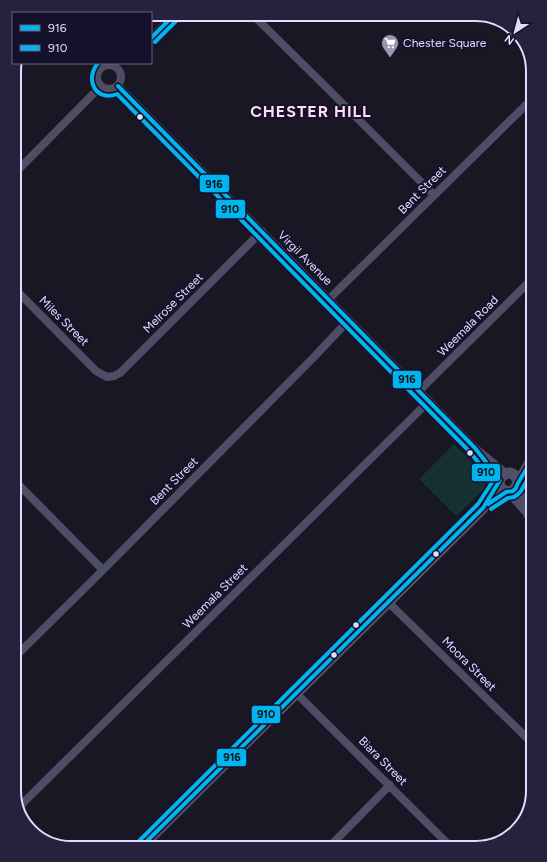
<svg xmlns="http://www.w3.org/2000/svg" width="547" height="862" font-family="Figtree,sans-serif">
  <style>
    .green { fill: #153132 }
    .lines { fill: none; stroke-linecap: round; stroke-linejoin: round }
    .street { stroke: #4e4d66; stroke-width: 8 }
    .secondary { stroke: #51506b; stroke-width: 11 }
    .bus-1-casing { stroke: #16112b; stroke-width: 7 }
    .bus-2-casing { stroke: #16112b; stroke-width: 7 }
    .bus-1 { stroke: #00b5ef; stroke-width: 4 }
    .bus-2 { stroke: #00b5ef; stroke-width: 4 }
    .bus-dot { fill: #e0dcff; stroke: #16112b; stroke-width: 1.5 }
    .labels { text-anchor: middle; stroke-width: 4; stroke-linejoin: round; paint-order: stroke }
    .poi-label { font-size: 12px; fill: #e0dcff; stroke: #16112b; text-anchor: start }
    .street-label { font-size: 12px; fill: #e0dcff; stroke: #16112b }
    .district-label { font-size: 16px; font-weight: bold; letter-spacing: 1px; fill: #ffdef2; stroke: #16112b }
    .rim { fill: none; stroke: #e0dcff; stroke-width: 2 }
    .line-badge { stroke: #16112b; stroke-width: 1.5 }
    .pale-badge-label { font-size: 11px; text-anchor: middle; font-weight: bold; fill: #111 }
  </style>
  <rect width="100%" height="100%" fill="#1a1725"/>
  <!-- green -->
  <path class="green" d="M454,444L490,480L491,483L456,516L419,479Z"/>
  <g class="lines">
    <!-- street -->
    <path class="street" d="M252,14L329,90L434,195
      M151,38L175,14
      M97 77a12 12 0 1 1 24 0a12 12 0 1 1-24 0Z
      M118,86L475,448L507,474
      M14,174L101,86
      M14,288L96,371L107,377L114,376L120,373L262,231
      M329,299L533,98
      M419,391L533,278
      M483,458L500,480
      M14,480L103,570
      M518,485L527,514L533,524
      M508,492L524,510
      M388,602L533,744
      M14,658L103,570L313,358L349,320
      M296,693L452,848
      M18,808L429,401
      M328,848L390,785"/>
    <!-- secondary -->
    <path class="secondary" d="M518,483C515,463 491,478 502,489C506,493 510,492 514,490L532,459
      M140,848L466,525L483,508L499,482"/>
    <!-- bus-1 casing -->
    <g class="bus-1-casing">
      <path id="bus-1" d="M151,38L175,14
        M118,86L475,448L500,480
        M488,504L506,492L513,491L516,488L518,483L533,458
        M140,848L483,508L500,480"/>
    </g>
    <!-- bus-2 casing -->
    <g class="bus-2-casing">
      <path id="bus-2" d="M155,42L179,18
        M98,63C84,80 96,102 117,94L470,452L493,481L478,504L136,844
        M491,509L508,498L514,497L517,495L521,491L533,470"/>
    </g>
    <!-- bus-1 -->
    <use href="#bus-1" class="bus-1"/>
    <!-- bus-2 -->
    <use href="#bus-2" class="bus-2"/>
  </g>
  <!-- icons -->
  <defs>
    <g id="supermarket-pin" transform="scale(0.9)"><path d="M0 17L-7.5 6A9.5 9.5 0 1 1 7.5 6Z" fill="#9b97b3" stroke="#16112b"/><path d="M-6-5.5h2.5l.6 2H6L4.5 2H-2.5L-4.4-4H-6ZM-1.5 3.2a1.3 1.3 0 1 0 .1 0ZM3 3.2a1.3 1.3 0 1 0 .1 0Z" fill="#fff"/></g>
  </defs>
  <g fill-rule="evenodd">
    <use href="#supermarket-pin" x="390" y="43"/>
  </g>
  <!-- markers -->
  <g class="bus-dot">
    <circle cx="140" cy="117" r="3.5"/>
    <circle cx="470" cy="453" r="3.5"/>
    <circle cx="436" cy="554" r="3.5"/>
    <circle cx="356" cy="625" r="3.5"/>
    <circle cx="334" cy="655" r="3.5"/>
  </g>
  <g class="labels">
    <!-- poi labels -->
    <g class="poi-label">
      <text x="403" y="47">Chester Square</text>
    </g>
    <!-- street labels -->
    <g class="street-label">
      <text transform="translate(422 190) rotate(-45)" y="4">Bent Street</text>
      <text transform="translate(305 258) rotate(45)" y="4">Virgil Avenue</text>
      <text transform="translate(173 303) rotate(-45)" y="4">Melrose Street</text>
      <text transform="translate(64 321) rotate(45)" y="4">Miles Street</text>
      <text transform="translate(468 326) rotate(-45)" y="4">Weemala Road</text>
      <text transform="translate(174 481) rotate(-45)" y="4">Bent Street</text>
      <text transform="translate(215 596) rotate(-45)" y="4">Weemala Street</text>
      <text transform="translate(469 664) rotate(45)" y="4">Moora Street</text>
      <text transform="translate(383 761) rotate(45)" y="4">Biara Street</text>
    </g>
    <!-- district labels -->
    <g class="district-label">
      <text x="311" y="117">CHESTER HILL</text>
    </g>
  </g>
  <!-- crop -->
  <path d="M0 0H547V862H0ZM71 21H476A50 50 0 0 1 526 71V791A50 50 0 0 1 476 841H71A50 50 0 0 1 21 791V71A50 50 0 0 1 71 21Z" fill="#26213c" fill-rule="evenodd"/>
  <path class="rim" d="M71 21H476A50 50 0 0 1 526 71V791A50 50 0 0 1 476 841H71A50 50 0 0 1 21 791V71A50 50 0 0 1 71 21Z"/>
  <g class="line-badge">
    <rect x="199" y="174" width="31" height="19" rx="4" fill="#00b5ef"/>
    <rect x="215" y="199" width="31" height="20" rx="4" fill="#00b5ef"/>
    <rect x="392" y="370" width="30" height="19" rx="4" fill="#00b5ef"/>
    <rect x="471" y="463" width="30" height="19" rx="4" fill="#00b5ef"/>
    <rect x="251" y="705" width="30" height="19" rx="4" fill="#00b5ef"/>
    <rect x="216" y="748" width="31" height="19" rx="4" fill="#00b5ef"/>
  </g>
  <g class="pale-badge-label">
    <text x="214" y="188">916</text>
    <text x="230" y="213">910</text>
    <text x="407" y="383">916</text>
    <text x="486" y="476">910</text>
    <text x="266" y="718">910</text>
    <text x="232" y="761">916</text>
  </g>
  <!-- legend -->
  <rect x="12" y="12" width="140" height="52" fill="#16112b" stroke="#676280"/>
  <rect x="20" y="25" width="20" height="6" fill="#00b5ef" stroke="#676280"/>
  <text x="48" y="32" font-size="12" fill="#e0dcff">916</text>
  <rect x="20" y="45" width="20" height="6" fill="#00b5ef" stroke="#676280"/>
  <text x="48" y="52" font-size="12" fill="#e0dcff">910</text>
  <!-- north arrow -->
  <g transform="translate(515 32) rotate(216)" stroke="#16112b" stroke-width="3" paint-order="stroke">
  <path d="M0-3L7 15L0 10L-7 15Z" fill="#e0dcff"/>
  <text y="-6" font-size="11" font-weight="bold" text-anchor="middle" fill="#e0dcff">N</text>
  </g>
</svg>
